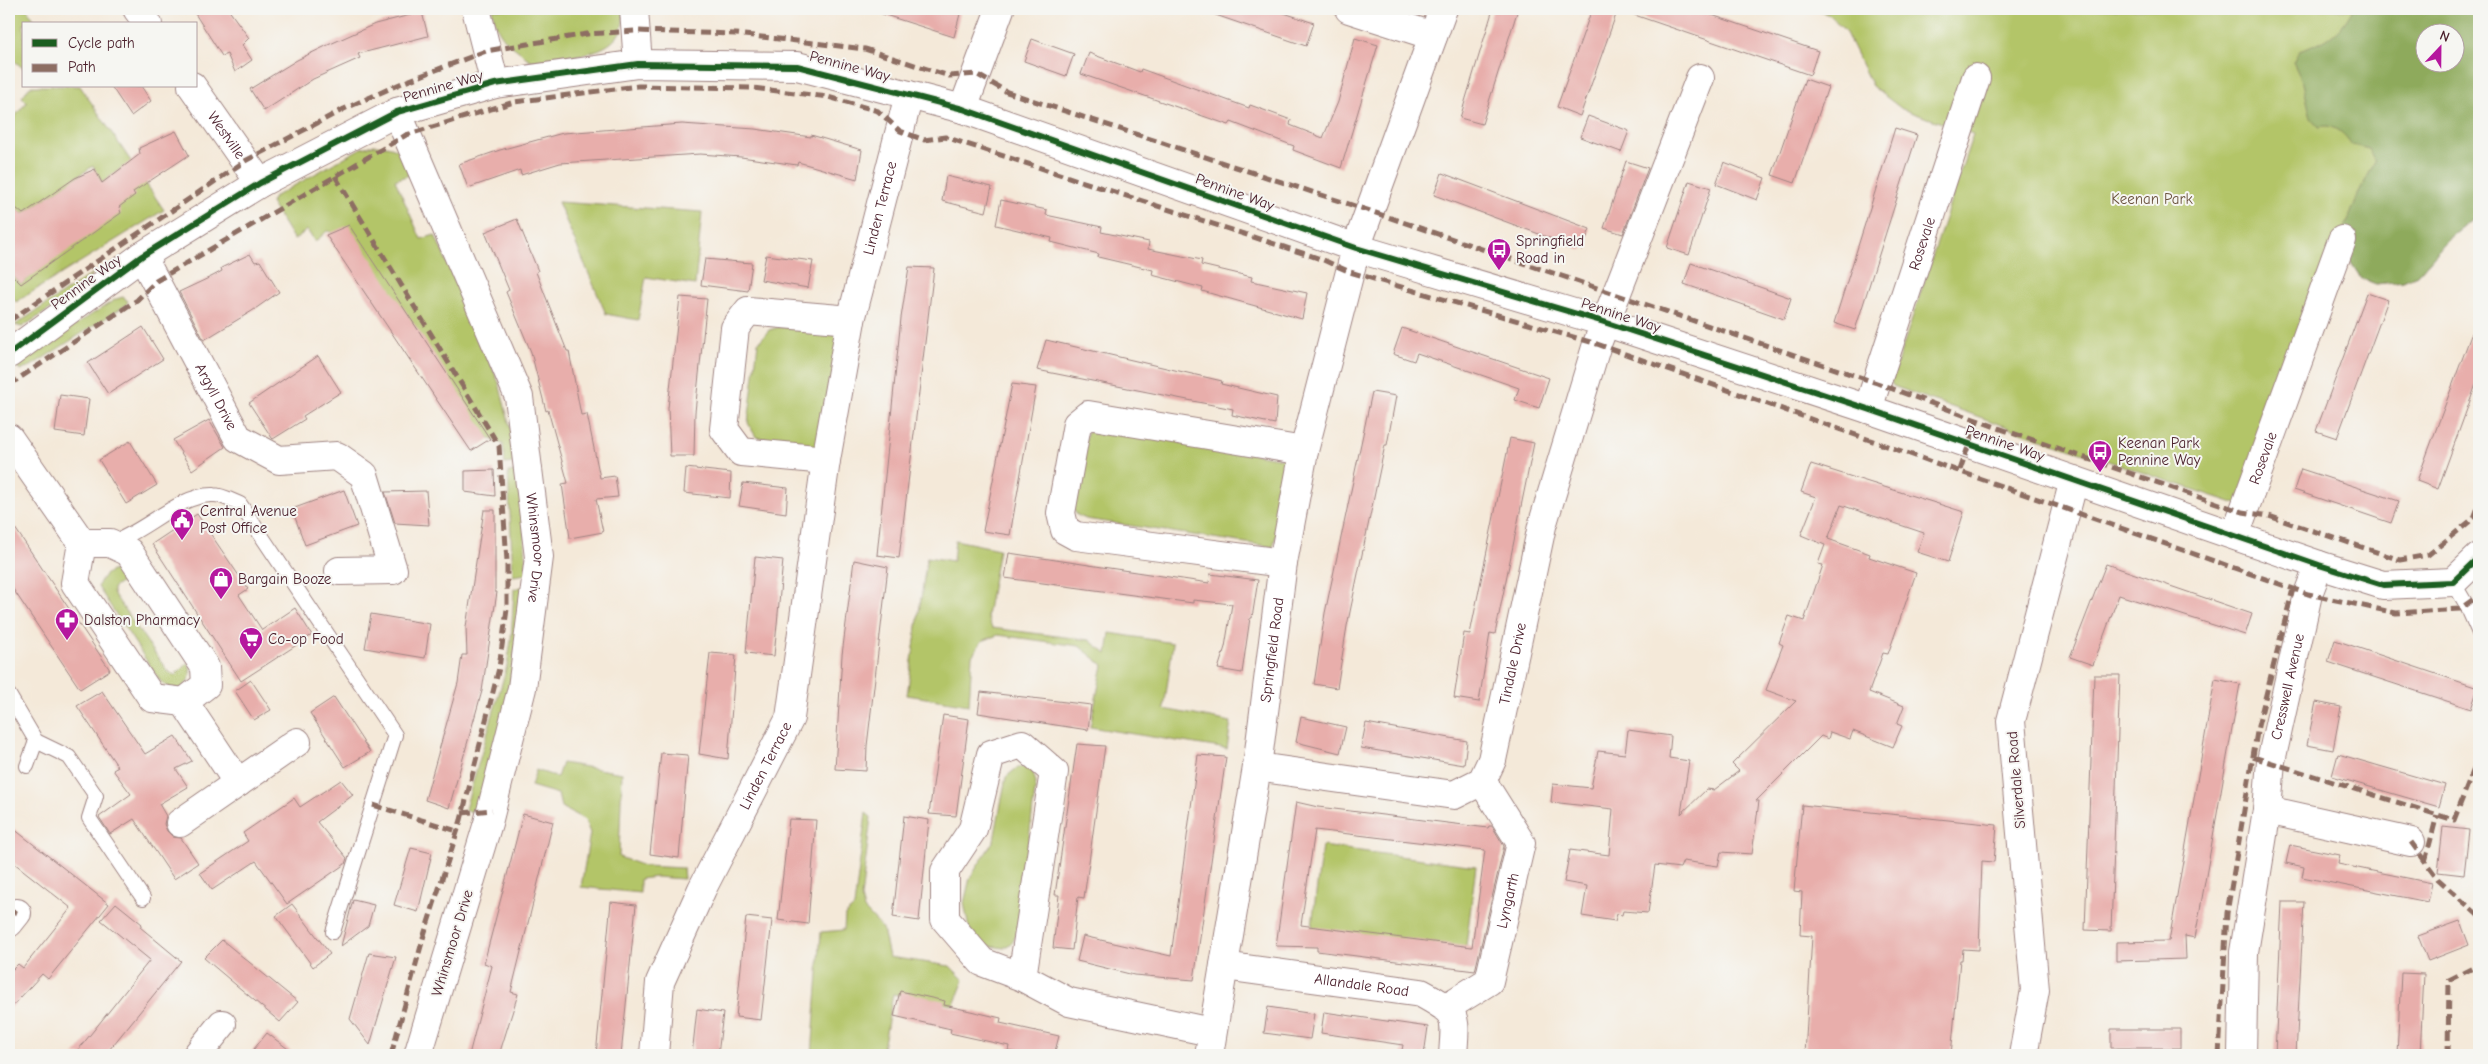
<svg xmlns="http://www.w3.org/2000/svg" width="2488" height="1064" font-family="'Comic Neue',sans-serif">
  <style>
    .green { fill: #b3c568; stroke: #7e724a; fill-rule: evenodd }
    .forest { fill: #8eaa5c; stroke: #6c6444; fill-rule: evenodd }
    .building { fill: #e8aeab; fill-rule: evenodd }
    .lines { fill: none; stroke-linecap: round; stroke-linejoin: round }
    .lane-casing { stroke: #9f8482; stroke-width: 16 }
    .street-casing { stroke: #9f8482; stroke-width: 30 }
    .lane { stroke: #fff; stroke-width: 14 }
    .street { stroke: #fff; stroke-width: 28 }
    .quiet { stroke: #8d6e63; stroke-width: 5; stroke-dasharray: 10 5; stroke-linecap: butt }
    .cycleway-casing { stroke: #f6f6f2; stroke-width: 9 }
    .cycleway { stroke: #1b5e20; stroke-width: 6 }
    .labels { text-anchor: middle; stroke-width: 4; stroke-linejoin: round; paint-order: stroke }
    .street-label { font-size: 15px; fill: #4a1f2b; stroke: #f6f6f2 }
    .park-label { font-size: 15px; fill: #6a513d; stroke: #f6f6f2 }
    .poi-label { font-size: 15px; fill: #4a1f2b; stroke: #f6f6f2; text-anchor: start }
  </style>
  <rect width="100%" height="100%" fill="#f6f6f2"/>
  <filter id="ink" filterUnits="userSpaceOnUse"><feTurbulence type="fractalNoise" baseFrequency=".02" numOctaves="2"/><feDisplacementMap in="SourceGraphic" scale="10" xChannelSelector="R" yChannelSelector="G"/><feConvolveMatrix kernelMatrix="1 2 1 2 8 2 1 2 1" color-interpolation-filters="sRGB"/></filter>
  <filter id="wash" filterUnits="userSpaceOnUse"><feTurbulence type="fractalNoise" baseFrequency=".0096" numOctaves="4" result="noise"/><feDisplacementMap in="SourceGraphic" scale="20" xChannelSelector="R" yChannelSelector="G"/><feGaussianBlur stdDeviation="1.12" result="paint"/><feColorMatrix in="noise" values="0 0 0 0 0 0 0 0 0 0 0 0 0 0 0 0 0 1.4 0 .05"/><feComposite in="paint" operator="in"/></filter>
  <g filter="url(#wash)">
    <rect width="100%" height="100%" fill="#f4e9d9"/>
    <!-- green -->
    <path class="green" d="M9,9H27L37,24H24V69L11,58L9,60Z
      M492,9H623C628,48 592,53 563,58C553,60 542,64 532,61C528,59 524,56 520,52C501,38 497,33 492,9Z
      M1812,9H2479V215L2451,237L2417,275L2403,281L2376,284L2361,278L2348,258L2246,507L2027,434L1893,386L1891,382L1973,134L1902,109L1872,86L1845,31L1830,15ZM2426,32H2456V62H2426Z
      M30,86H80L164,210L16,302L9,292V272L21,284L119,207L133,192L123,167L102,183L93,166L23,214L9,202V123L27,102L22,97Z
      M374,145C399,146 404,151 415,173L395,180L421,239L435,235L499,383L519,462L505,464L503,444L490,439L332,232L327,231L315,242L307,230L294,240L271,203L274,197L361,148Z
      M558,202L702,212L695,285L646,277L638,320L606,314Z
      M93,273L82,289L22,327L15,325Z
      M123,297L128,301L126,305L28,368L20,370L14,364L116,299Z
      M779,327L842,333L823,446L809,447L756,437L748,423L758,343L769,330Z
      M1091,427L1284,459L1295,466L1273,547L1086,519L1077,515L1073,509L1087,434Z
      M508,472H520L527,574L513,576Z
      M955,540L999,549L987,616L992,628L1089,640L1107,654L1110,633L1173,643L1164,709L1231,722L1227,749L1090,727L1103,665L1079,646L998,635L982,641L972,656L969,705L907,695L927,557L953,561Z
      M123,569L134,574L113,588V593L168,672L175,675L188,663C194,673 189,681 181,689L169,688L160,681L98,587C101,575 111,569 123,569Z
      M525,586L504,725L476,814L465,809L507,666L511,640L514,589Z
      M562,763L622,773L619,857L644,866L683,868L684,879L656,877L640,879V893L581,887L590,833L585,820L561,807L558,794L531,786L536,770L557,777Z
      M1018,767H1026L1033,772L1036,783L1023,887L1022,925L1012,943L1003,948L985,945L969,929L964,903L970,878L994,840L1006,777Z
      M866,813L871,817L861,898L864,909L883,929L889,957L950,966L964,980L954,1005L893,994L882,1054L885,1055H812L821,932L844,930L845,915L854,907Z
      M1322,846L1476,866L1465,954L1311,933Z"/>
    <!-- forest -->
    <path class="forest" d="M2353,9H2479V215L2451,237L2417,275L2403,281L2376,284L2361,278L2348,258L2334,256L2358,195L2375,162L2369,149L2352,145C2344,133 2334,123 2319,127L2311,118L2303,83L2293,62L2299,51C2326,42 2339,35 2353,9ZM2426,32H2456V62H2426Z"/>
    <g id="blocks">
      <!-- building -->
      <path class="building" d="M192,9H228L249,38L242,45L252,60L235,72L227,54L222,56Z
        M879,9H944L960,14L954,37L879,13Z
        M1207,9H1272L1314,23L1306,46L1207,12Z
        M1493,9H1518L1482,124L1460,118Z
        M1592,9H1618L1580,116L1557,107Z
        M1626,9H1694L1818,51L1810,75L1626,12Z
        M422,12L428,36L358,54L360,58L313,79L264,111L250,89L297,60L328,45L375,24Z
        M1355,38L1378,45L1341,168L1293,150L1294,146L1231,122L1229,125L1081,74L1089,53L1140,72L1141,69L1249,108L1250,105L1291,120L1290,125L1323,138L1338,102Z
        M1032,39L1074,54L1066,76L1024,61Z
        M1805,79L1828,87L1795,183L1772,175Z
        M111,86H141L151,101L131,116Z
        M1588,116L1629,131L1621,152L1580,137Z
        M682,124L755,129L811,137V135L862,150L857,179L798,162L797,165L741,157L700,154L560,163L521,175L520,170L468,188L459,164L500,150L563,133Z
        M1895,128L1917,135L1855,330L1834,323Z
        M176,131L189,155L133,192L135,195L119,207L121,213L21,284L9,272V202L23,214L75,178L95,169L102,183L140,154L139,148Z
        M1626,161L1648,168L1623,234L1604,228Z
        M1724,162L1765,178L1757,200L1716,184Z
        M1442,173L1590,229L1582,250L1434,195Z
        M946,176L992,187L986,212L942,201Z
        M1689,181L1711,188L1689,255L1667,248Z
        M1001,200L1047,210L1046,215L1102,227L1101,232L1149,242L1148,249L1202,260L1201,265L1252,277L1251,281L1307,293L1302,319L1202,291L1203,288L1152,275L1153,270L1098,257L1099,254L1051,242L1052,238L996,225Z
        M517,219L538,271L536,272L567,351H569L581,415L587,414L600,478L615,476L618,497L596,499L603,532L570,538L562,484L568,483L548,410L546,411L531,352L506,292L509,290L485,232Z
        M349,225L490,439L471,451L326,235Z
        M250,254L255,262L260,261L279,292L252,311L204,340L179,292L213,276L222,271L221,268Z
        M766,255L813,261L808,288L761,280Z
        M705,259L752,263L748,291L701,285Z
        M1691,263L1791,298L1784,319L1684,284Z
        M909,267L934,268L899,558L877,555L901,318Z
        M2367,293L2388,300L2337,438L2316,431Z
        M680,297L707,299L695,412L694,456H670L668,408Z
        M2477,319H2479V376L2438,489L2417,481Z
        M143,327L163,359L108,394L88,363Z
        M1402,328L1549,378L1539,408L1515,400L1519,388L1417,353L1414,361L1393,354Z
        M1046,340L1222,381L1221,384L1277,397L1275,424L1232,415L1233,409L1037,370Z
        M318,356L341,392L303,416L305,419L273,439L272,438L249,403Z
        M1012,384L1036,387L1010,535L983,531Z
        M1372,392L1396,396L1387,445H1385L1347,626L1337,688L1314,684L1325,613Z
        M60,395L89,399L84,436L55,432Z
        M209,420L225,447L192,470L173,440Z
        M1510,438L1534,443L1495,634L1490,633L1479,702L1454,698L1464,633L1470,634Z
        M130,441L157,485L126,504L99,460Z
        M1811,464L1964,512L1948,562L1917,552L1924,533L1841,505L1828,539L1870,554L1869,557L1916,573L1888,654L1883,653L1869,692L1904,706L1897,724L1902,726L1893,747L1853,731L1850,739L1830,732L1828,739L1821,736L1756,801H1759L1752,854L1721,852L1718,866L1683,861L1680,868L1655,865L1648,913L1623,911L1622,915L1617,914L1615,921L1582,916L1587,886L1564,882L1570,850L1609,855L1613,809L1551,802L1553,784L1591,788L1598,751L1625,754L1628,730L1671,736L1669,758L1689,761L1681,814L1707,789L1714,790L1739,771L1732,764L1796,701L1766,690L1783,645L1779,643L1789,616L1804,621L1823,565L1818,564L1825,545L1801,535L1816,497L1801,492Z
        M686,468L731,473L730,498L684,493Z
        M2301,469L2399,501L2391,523L2294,490Z
        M494,470L495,496L465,492V471Z
        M743,483L788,488L786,513L739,506Z
        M344,490L357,526L305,545L292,509Z
        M426,491L429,525L395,523L385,492Z
        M484,510H495V592H497L482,691L449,808L425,800L458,683L462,655H467L466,627Z
        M197,514L248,589L239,595L262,630L295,608L312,635L241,681L152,544Z
        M9,519L110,670L80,689L9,583Z
        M1009,553L1209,583L1210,574L1258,580L1252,618H1250L1242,673L1218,669L1225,647L1232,604L1193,600V603L1005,578Z
        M755,557L783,560L774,656L746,653Z
        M854,560L888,567L867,746L866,771L835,769L842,655Z
        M2106,564L2252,614L2245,635L2119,595L2093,665L2070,657Z
        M371,614L430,624L425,658L365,648Z
        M2335,640L2478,688L2471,709L2328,662Z
        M710,653L736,655L728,759L699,754Z
        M2094,675H2120L2111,931L2085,930Z
        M2215,679L2240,684L2195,938L2185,936L2186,959L2116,961V942L2169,941Z
        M251,680L271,710L254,720L235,691Z
        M102,691L145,754L175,736L192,761L176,769L188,787L159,804L166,816L164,824L167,831L173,837L181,838L198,863L174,879L134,819L110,834L99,817L131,794L113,770L118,767L77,706Z
        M981,692L1091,705L1088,730L978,713Z
        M334,697L370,752L345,767L310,713Z
        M2316,702L2341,707L2333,750L2307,745Z
        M943,715L969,719L956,816L929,814Z
        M1301,717L1346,727L1340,753L1296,742Z
        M1366,723L1467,741L1464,765L1361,748Z
        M1077,744L1105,746L1084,898L1078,897L1072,950L1053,948L1059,895H1055Z
        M661,753L688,755L679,858L650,854Z
        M2338,754L2445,785L2439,807L2332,776Z
        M1198,755L1226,757L1194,980L1134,975L1077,961L1083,936L1171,956Z
        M341,780L353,795L317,822L347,858L345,864L287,904L256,861L212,890L200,873L248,841L243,833L294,798L300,807Z
        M1296,802L1318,807L1488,828L1489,826H1492L1504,846L1475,971L1317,951V947L1276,946ZM1315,830L1485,850L1472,947L1301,925Z
        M1802,805L1997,825L1994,862L1982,861L1979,950L1963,949L1962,960H1960L1951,1055H1805L1812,936L1800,935L1802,892L1794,891Z
        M523,814L553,822L511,992L518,994L499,1055H469L492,966L484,963Z
        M904,816L929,820L919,921L893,917Z
        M789,819L816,820L808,924L778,920Z
        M9,825L109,904L48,979L42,974L9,1010V973L18,964L23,968L71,908L9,859Z
        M2443,827L2469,830L2464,875L2438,872Z
        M2290,845L2340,855L2338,864L2432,883L2428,902L2302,877L2304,867L2286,863Z
        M411,848L432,853L418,912L394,905Z
        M353,900L374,905L368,926L341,946Z
        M611,902L636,905L621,1055H596Z
        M2282,902H2304L2296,1055H2275Z
        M116,903L142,924L140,927L181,961L105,1055H74L150,960L101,920Z
        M292,904L330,954L313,967L276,916Z
        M746,917L772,920L761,1020L736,1017Z
        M2460,921L2469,945L2428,961L2418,936Z
        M222,940L298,1002L280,1022L204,958Z
        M369,953L396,957L370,1045L350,1019Z
        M2401,973L2424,974L2420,1055H2397Z
        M900,991L945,1001L944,1005L1001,1018L1000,1023L1059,1036L1054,1055H1027L1008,1051L1009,1046L950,1033L951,1029L894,1016Z
        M1268,1007L1314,1014L1310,1039L1264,1033Z
        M697,1009L723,1013L718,1055H692Z
        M1324,1012L1428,1027L1424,1055H1401L1403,1045L1321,1033Z
        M2111,1029H2180V1048H2111Z
        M267,1033L296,1055H249Z"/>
    </g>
  </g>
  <g filter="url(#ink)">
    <use href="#blocks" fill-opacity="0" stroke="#9f8482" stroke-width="1"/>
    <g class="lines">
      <!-- lane casing -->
      <g class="lane-casing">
        <path id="lane" d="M113,542C145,532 181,493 214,495C222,495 232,501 240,504L395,735L333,932
          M2453,582L2466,604L2479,633
          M9,695L36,741L27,766
          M36,741L69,757L96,796L89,818L143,898"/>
      </g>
      <!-- street casing -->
      <g class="street-casing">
        <g id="street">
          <path d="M137,9L148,24"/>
          <path d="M476,9L495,84"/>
          <path d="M634,9L638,64"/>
          <path d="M1349,9L1433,36"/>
          <path id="s1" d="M192,86L260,183"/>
          <path d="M963,109L1000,9"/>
          <path id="s2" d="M397,112L519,397L539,557L522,688L488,823L418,1055"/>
          <path id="s3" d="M142,256L238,438L279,460L337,456L364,475L393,570L339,571"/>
          <path d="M9,354L142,256L260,183L397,112L495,84L638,64L797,66L963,109L1356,248L1604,322L1868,409L2319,565L2383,585L2453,582L2479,557"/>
          <path id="s4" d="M1868,409L1976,78"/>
          <path d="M9,438L82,543L75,583L152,698L184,702L238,783"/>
          <path d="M826,460L741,452L724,429L735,328L748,311L851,320"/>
          <path id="s5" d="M2235,535L2342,240"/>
          <path d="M82,543H110L129,552L205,667L206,685L184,702"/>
          <path d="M1283,563L1076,536L1065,530L1061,513L1077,424L1088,415L1304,451"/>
          <path id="s6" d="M1257,767L1454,795L1482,781L1492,760L1542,526L1597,344L1700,78"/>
          <path d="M2267,810L2411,842"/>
          <path d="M180,823L297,742"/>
          <path d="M9,923L17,913"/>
          <path id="s7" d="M1224,966L1421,993C1458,1013 1456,1014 1453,1055"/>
          <path d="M1022,977L1054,772L1022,744L991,754L973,829L945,871V919L982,962L1022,977L1069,1002L1211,1032"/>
          <path id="s8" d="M1447,1007L1489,981L1521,843L1482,781"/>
          <path d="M197,1055L222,1024"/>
          <path id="s9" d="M654,1055L660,982L702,889L790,718L826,460L851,320L909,95"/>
          <path id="s10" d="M1209,1055L1257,767L1283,563L1304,451L1356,248L1443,9"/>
          <path d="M2023,1055L2035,990L2011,721L2074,480"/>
          <path id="s11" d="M2242,1055L2244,952L2267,810L2271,761L2308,594L2319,565"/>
        </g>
      </g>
      <!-- lane -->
      <use href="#lane" class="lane"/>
      <!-- street -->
      <use href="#street" class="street"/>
      <!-- quiet -->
      <path class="quiet" d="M335,176L499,446L507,561V609L499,668L461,820L424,935L391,1055
        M9,321L245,161L344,109L402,83L486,51L587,34L636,31L736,34L865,49L949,76L976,74L1007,92L1370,211L1877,383L1998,428L2243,512L2269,516L2400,560L2428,555L2474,518L2479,505
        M9,385L137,300L156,281L406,135L514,102L638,86L753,88L828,97L878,111L900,131L924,140L945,137L1321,259L1350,272L1597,344L2308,594L2396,613L2460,609L2479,595
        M1960,470L1977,421
        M2253,757L2454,820L2479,756
        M373,805L457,831
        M462,813L492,810
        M2411,842L2438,879L2479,916
        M2425,862L2437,815
        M9,910L17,913
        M2219,1055L2227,913L2258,726L2293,589
        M2448,1055L2449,980L2479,965"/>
      <!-- cycleway casing -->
      <g class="cycleway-casing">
        <path id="cycleway" d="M9,354L142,256L260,183L397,112L495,84L638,64L797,66L963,109L1356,248L1604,322L1868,409L2319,565L2383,585L2453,582L2479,557"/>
      </g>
      <!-- cycleway -->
      <use href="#cycleway" class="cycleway"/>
    </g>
  </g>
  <!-- icons -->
  <defs>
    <g id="bus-pin" transform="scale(1.25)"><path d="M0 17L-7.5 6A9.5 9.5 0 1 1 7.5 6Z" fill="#b5179e" stroke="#f6f6f2"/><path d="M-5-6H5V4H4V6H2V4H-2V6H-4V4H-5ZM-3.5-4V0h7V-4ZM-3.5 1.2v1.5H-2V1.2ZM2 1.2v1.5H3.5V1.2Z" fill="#fff"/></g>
    <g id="civic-pin" transform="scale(1.25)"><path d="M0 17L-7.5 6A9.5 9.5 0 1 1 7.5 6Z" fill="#b5179e" stroke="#f6f6f2"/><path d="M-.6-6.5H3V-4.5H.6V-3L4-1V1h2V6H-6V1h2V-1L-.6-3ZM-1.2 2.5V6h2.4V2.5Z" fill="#fff"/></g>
    <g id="shop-pin" transform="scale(1.25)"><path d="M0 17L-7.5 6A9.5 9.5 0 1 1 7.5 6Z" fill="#b5179e" stroke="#f6f6f2"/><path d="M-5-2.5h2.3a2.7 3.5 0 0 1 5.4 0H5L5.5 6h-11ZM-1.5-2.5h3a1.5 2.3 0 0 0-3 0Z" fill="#fff"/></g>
    <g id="pharmacy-pin" transform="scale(1.25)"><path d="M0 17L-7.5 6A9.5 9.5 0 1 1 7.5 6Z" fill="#b5179e" stroke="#f6f6f2"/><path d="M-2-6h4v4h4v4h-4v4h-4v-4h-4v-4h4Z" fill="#fff"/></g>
    <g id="supermarket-pin" transform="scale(1.25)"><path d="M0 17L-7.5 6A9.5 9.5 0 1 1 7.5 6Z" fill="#b5179e" stroke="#f6f6f2"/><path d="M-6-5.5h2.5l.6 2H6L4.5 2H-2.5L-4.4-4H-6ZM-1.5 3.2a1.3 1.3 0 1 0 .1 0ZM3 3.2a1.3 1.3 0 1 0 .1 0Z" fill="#fff"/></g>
  </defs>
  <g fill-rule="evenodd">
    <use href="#bus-pin" x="1499" y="250"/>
    <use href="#bus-pin" x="2100" y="452"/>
    <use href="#civic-pin" x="182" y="520"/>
    <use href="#shop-pin" x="221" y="579"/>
    <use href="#pharmacy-pin" x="67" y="620"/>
    <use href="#supermarket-pin" x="251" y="639"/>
  </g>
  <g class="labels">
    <!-- street labels -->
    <g class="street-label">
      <text transform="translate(850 66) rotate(15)" y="5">Pennine Way</text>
      <text transform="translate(443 86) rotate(-16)" y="5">Pennine Way</text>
      <text dy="5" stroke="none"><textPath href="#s1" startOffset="60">Westville</textPath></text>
      <text transform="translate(1235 192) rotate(20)" y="5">Pennine Way</text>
      <text dy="5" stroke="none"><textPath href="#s9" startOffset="886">Linden Terrace</textPath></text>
      <text dy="5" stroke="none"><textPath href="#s4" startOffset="174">Rosevale</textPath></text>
      <text transform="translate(86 282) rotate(-36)" y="5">Pennine Way</text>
      <text transform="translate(1621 315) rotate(18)" y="5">Pennine Way</text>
      <text dy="5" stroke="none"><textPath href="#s3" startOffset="159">Argyll Drive</textPath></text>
      <text transform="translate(2005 443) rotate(19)" y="5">Pennine Way</text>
      <text dy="5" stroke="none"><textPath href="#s5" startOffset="82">Rosevale</textPath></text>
      <text dy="5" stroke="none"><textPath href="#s2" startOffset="462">Whinsmoor Drive</textPath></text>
      <text dy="5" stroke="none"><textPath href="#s10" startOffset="410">Springfield Road</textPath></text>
      <text dy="5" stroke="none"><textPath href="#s6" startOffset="352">Tindale Drive</textPath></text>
      <text dy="5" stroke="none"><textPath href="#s11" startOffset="372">Cresswell Avenue</textPath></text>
      <text dy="5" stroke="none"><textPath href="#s9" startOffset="314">Linden Terrace</textPath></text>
      <text transform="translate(2016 780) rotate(-95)" y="5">Silverdale Road</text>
      <text dy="5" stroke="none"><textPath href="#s8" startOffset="132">Lyngarth</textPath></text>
      <text transform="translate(452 943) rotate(-73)" y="5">Whinsmoor Drive</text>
      <text dy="5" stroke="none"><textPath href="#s7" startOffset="139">Allandale Road</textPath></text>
    </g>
    <!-- park labels -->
    <g class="park-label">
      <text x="2152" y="204">Keenan Park</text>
    </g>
    <!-- poi labels -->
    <g class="poi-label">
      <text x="1516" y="246">Springfield<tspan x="1516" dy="17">Road in</tspan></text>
      <text x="2118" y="448">Keenan Park<tspan x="2118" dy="17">Pennine Way</tspan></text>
      <text x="200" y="516">Central Avenue<tspan x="200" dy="17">Post Office</tspan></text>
      <text x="238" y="584">Bargain Booze</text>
      <text x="84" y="625">Dalston Pharmacy</text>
      <text x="268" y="644">Co-op Food</text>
    </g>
  </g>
  <!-- margin -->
  <rect width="2488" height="1064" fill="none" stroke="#f6f6f2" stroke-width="30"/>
  <!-- legend -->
  <rect x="22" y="22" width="175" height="65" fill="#f6f6f2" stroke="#b1a0a2"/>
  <rect x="32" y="39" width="25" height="8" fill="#1b5e20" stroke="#b1a0a2"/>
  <text x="68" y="48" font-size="15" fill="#4a1f2b">Cycle path</text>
  <rect x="32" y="64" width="25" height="8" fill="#8d6e63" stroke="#b1a0a2"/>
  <text x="68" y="72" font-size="15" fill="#4a1f2b">Path</text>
  <!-- north arrow -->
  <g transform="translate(2440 48) rotate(22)"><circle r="24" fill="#f6f6f2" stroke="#b1a0a2"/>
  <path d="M0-4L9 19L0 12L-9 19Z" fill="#b5179e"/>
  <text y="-8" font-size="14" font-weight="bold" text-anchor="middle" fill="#4a1f2b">N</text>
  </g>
</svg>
